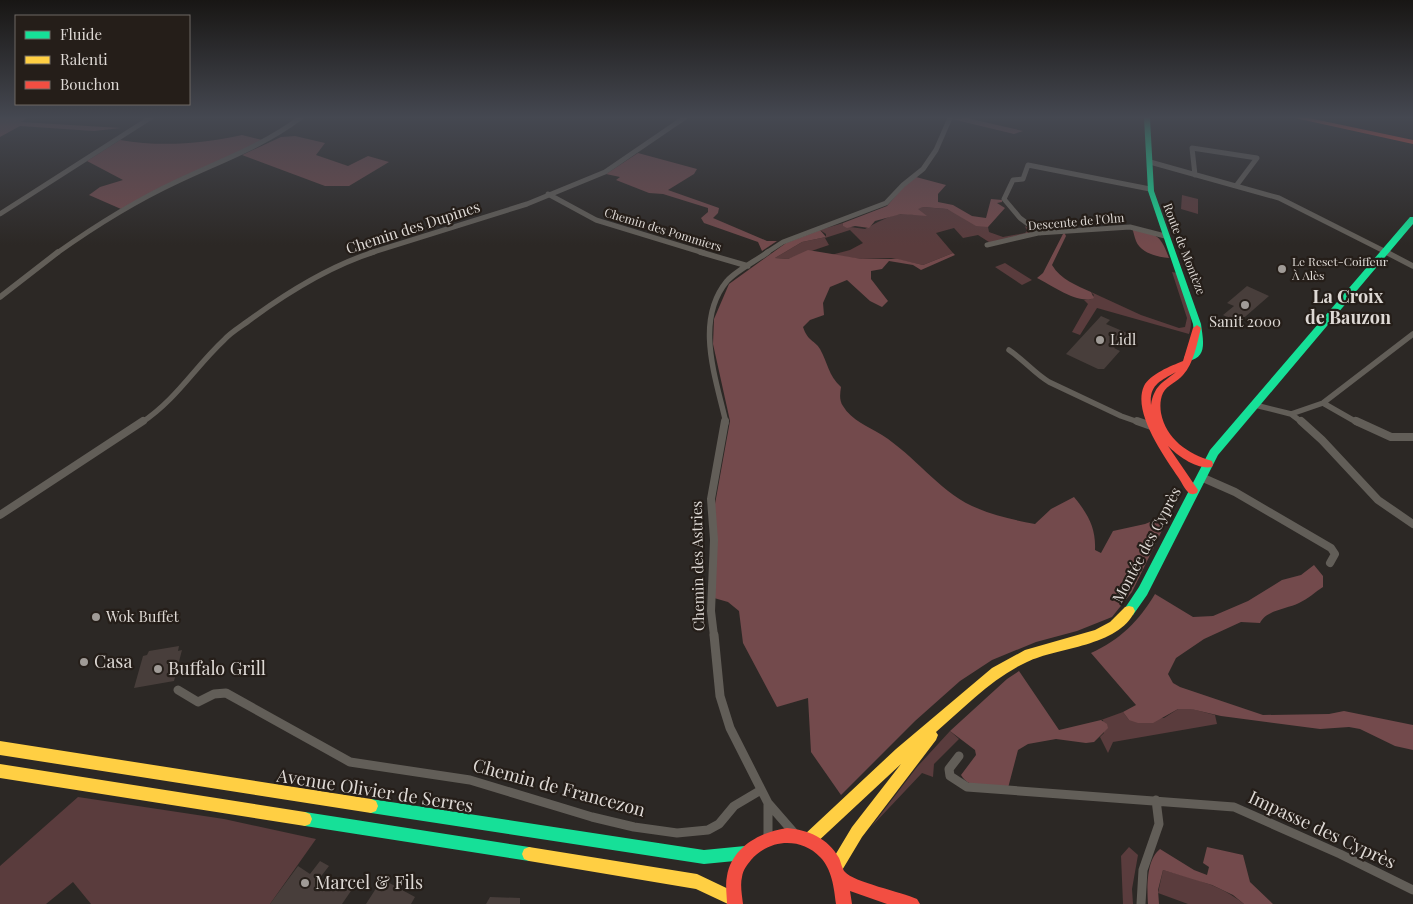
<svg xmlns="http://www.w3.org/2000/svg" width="1413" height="904" font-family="'Playfair Display',serif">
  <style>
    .green { fill: #5a3c3d }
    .forest { fill: #734a4c }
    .building { fill: #483e3b }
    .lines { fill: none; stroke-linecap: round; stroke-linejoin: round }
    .street-far3 { stroke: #625e58; stroke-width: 5 }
    .street-far2 { stroke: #625e58; stroke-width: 5.5 }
    .street-far1 { stroke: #625e58; stroke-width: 8 }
    .street { stroke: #625e58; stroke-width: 9 }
    .fast { fill: #16e098; fill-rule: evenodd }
    .slow { fill: #ffcf43; fill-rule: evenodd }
    .jam { fill: #f24e42; fill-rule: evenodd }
    .poi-dot { fill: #a09b97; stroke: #251e19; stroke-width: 2 }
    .labels { text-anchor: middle; stroke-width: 4.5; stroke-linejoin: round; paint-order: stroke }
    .far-street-label { font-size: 12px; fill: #ded9d5; stroke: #251e19 }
    .far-poi-label { font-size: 12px; fill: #ded9d5; stroke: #251e19; text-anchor: start }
    .street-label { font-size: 15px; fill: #ded9d5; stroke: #251e19 }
    .poi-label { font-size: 15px; fill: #ded9d5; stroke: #251e19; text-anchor: start }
    .quarter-label { font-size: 18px; font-weight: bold; fill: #ded9d5; stroke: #251e19 }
    .near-poi-label { font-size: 18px; fill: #ded9d5; stroke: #251e19; text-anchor: start }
    .near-street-label { font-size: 18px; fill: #ded9d5; stroke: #251e19 }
  </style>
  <rect width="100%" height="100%" fill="#2c2825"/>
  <!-- green -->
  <path class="green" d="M1182,195L1198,199V214L1181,209Z
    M923,207L947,209L988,227L989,232L1003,237L1025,233L1027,231L1025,226L1035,232L992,244L978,235L963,238L954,228L936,233L953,253L923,265L891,258L862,259L831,255L850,250L863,243L850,230L825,238L829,245L788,259L775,258L802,242L826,237V234L820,230L843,223V226L865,229C879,222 896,210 913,215L918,208Z
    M1005,263L1032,280L1022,285L995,267Z
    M1172,272L1177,273C1182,291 1196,315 1189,334L1097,308L1080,335L1072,332L1088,304L1084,300L1091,299L1094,295L1091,292L1141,315L1179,328L1185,327L1187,318Z
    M1178,709H1192L1215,715L1217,724L1113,742L1108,753L1100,737L1104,733L1103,720H1101L1123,712L1129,720L1164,718Z
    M950,731L959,739L934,764L933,777L922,773L871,827L917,767Z
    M78,797L224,819L316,839L270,904H91L73,882L46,904H0V866Z
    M1129,847L1138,855L1132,889L1133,904H1123L1121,856Z
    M1163,870C1192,878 1221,885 1244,904H1188L1158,893Z"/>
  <!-- forest -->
  <path class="forest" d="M0,118H27L21,122L121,128L94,131L20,126L0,137Z
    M969,118L971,119L1023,131L1014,134L952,119Z
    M242,135L266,141L121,209L89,195L100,187L123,180L87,161L120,140C161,147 201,144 242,135Z
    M295,136L325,143L316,155L348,166L368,156L389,162L349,186H325L242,155L281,137Z
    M638,153L697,169L694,174L668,190L719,208L718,213L713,218L767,241H777L762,251L758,242L704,223L701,218L708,212V208L663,194L649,193L616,180L620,177L606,174Z
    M916,177L946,185L938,194V202L953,205L972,216L986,218L991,199L1002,200V202L997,203L1005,208L988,227L976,226L947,209L923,207L918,209L927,216L901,214L875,221L869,228L855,226L847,228L843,226V223L887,206L904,186Z
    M1132,228C1156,235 1160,233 1169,258C1157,257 1141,253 1136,241C1134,236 1134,233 1132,228Z
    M820,230L826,237L802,242L775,258L788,259L808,250L862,259H898L923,265L953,253L955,255L921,270L913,265L889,261L882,269L871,271V279L888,301L882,307L870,301L847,280L830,287L823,303L824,315L810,320L803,327C808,342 815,340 820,349C828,363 828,375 841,387C840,394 839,400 843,406C851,420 869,427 882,435C915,456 937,489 972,506C992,515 1013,520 1035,524L1051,509L1074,497C1088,514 1096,528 1095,550L1101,553L1113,531L1145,524L1170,514L1132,592L1112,617L1077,631L1036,642L992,660L960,681L915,721L841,795L811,752L808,698L777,707L743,643L739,611L728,602L714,598L715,504L730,421L713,344L714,319L729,284L786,243Z
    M1064,232L1066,236L1052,265C1061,280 1076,285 1091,292L1094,298C1078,305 1052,285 1037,278L1043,273Z
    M1314,565L1323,576V587C1315,592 1308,599 1299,603C1287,609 1266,610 1260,623L1241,622L1204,639L1176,658L1168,674L1173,683L1180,687L1263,715L1329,714L1344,711L1413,725V750L1395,746L1360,729L1349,727L1320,729L1221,716L1191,709H1178L1153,723H1138L1129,720L1123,712L1136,705L1091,653C1120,640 1139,621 1155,594L1193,617L1213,616L1248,601L1282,580L1301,575Z
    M1019,671L1059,730L1101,720L1107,724L1108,728L1094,742L1086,743L1056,739L1028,744L1018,750L1008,788C993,787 969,790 961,775L976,755L975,750L950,731L1007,679Z
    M1207,847L1243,855L1250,882L1273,904H1244L1233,895L1212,885L1163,870L1158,890L1159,904H1148C1147,888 1146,860 1160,849L1194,870L1207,875L1209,867L1203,863Z"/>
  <!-- building -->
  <path class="building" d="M1247,286L1269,296L1238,323L1223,315L1234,306L1227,303Z
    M1101,316L1110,320L1106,324L1127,333L1114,348L1120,351L1104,369H1098L1066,354Z
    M179,646L178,651L182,650L174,681L134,688L143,656L147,655L149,651Z
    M320,861L329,866L319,879L331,887L338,878L353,888L342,904H270L298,866L310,874Z
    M382,879L415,897L411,904H366Z
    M490,897L520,898V904H486Z"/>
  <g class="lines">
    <!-- street-far3 -->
    <path class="street-far3" d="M1150,162L1279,198L1388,253
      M1195,175L1192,148L1257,158L1236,186
      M548,194L596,220L704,253
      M0,214L150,118
      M1040,233L1020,218L1004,199L1013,180L1023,179L1028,165L1150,189
      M987,245L1038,233L1130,227L1165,236
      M57,253C95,226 135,201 178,181C220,161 263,146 300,118
      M370,253L527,204L605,172L684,118
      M766,253L783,242L886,203L903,185L923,169L936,150L950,118"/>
    <!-- street-far2 -->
    <path class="street-far2" d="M700,252L748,266
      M1386,252L1413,266
      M0,297L58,252
      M1009,350C1024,360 1034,373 1049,382L1121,416L1141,423
      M1323,403L1358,423
      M1255,405L1291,414L1323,403L1413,334
      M1291,414L1303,423
      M141,423C177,399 194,368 224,340C231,332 242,326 251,319C288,292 330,266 374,252
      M726,423C716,378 694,321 727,281C737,270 756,261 768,252"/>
    <!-- street-far1 -->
    <path class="street-far1" d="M1137,421L1157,428
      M1301,421L1322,440L1378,500L1413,524
      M1356,421L1391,437H1413
      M1201,477L1235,492L1331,548L1335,554L1330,563
      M0,515L143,421
      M714,636L711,611L714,540L711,499L725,421"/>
    <!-- street -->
    <path class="street" d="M714,635L720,696L730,728L768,803L795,834
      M178,690L198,702L214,694L226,693L350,762L470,780L592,817L634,827L677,833L708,830L719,824L734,806L761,790
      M959,756L949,769L950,776L967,787L1234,807L1340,854L1413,890
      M768,803V836
      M1141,904L1143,870L1159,824L1156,800"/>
    <!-- fast -->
    <path class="fast" d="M1144,118H1150L1154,191L1201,324C1203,340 1208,358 1188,361L1184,358L1185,356L1191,355L1195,344L1193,324L1148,191Z
      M1410,217H1413V224L1218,455L1147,595L1133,615L1129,616L1125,615L1123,611L1139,587L1210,450Z
      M371,799L704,850L745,846L750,848L752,853L750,858L745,860L704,864L371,813L366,811L364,806L366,801Z
      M305,812L529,847L534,849L536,854L534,859L529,861L305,826L300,824L298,819L300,814Z"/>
    <!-- slow -->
    <path class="slow" d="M1129,606L1133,607L1135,611C1118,647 1058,647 1027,662C992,678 965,707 936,732L938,735L936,740L862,837L841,872L836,874L831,872L829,867L831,862L852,827L901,764L814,845L809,847L804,845L802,840L804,835L896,749L992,668L1025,650L1095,630L1110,622L1125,607Z
      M0,741L371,799L376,801L378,806L376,811L371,813L0,755Z
      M0,764L305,812L310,814L312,819L310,824L305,826L0,778Z
      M529,847L697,874L739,894L742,899L740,904H728L696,889L529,861L524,859L522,854L524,849Z"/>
    <!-- jam -->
    <path class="jam" d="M1295,118H1309L1413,140V144Z
      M1197,325L1201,328C1197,343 1194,363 1183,375C1177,382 1167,385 1163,393C1160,399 1160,407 1161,413C1166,439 1188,454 1212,461L1213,464L1212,467C1197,470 1178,456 1168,446L1198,490L1197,493C1194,494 1192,495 1189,493C1185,490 1181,481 1178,477C1164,456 1132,412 1144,386C1150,374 1171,366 1183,361L1193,328ZM1176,372C1162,383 1154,386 1151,405C1149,385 1160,381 1176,372Z
      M787,828C808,830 828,838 839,858C841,862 842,869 845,872C853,882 902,892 917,899L920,904H887L850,891L852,904H836C834,888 832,869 820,857C801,837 769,839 751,860C747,865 743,870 742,877C740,885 742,895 743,904H727C727,895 725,885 727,876C732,847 760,832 787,828Z"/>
  </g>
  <!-- sky -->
  <linearGradient id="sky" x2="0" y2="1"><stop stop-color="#181614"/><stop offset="0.48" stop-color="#454851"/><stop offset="1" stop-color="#454851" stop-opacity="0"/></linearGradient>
  <rect width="1413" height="245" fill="url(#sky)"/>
  <!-- markers -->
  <g class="poi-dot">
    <circle cx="1282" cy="269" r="5"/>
    <circle cx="1245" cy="305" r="5"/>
    <circle cx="1100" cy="340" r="5"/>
    <circle cx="96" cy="617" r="5"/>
    <circle cx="84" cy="662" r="5"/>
    <circle cx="158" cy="669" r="5"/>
    <circle cx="305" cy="883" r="5"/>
  </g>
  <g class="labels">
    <!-- far-street labels -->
    <g class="far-street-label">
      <text transform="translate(1076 222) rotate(-5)" y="4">Descente de l'Olm</text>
      <text transform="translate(663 230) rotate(17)" y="4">Chemin des Pommiers</text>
      <text transform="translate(1184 249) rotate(69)" y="4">Route de Montèze</text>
    </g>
    <!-- far-poi labels -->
    <g class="far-poi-label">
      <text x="1292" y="266">Le Reset-Coiffeur<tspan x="1292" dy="14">À Alès</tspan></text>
    </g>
    <!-- street labels -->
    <g class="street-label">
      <text transform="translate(413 228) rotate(-18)" y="5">Chemin des Dupines</text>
      <text transform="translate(1147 545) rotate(-62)" y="5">Montée des Cyprès</text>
      <text transform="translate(698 566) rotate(-91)" y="5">Chemin des Astries</text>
    </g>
    <!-- poi labels -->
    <g class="poi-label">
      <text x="1245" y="327" text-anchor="middle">Sanit 2000</text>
      <text x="1110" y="345">Lidl</text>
      <text x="106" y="622">Wok Buffet</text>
    </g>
    <!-- quarter labels -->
    <g class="quarter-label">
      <text x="1348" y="303">La Croix<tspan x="1348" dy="21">de Bauzon</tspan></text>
    </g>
    <!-- near-poi labels -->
    <g class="near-poi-label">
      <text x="94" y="668">Casa</text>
      <text x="168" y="675">Buffalo Grill</text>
      <text x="315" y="889">Marcel &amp; Fils</text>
    </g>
    <!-- near-street labels -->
    <g class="near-street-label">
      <text transform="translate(559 788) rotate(15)" y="6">Chemin de Francezon</text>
      <text transform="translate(375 791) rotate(9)" y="6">Avenue Olivier de Serres</text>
      <text transform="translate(1322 830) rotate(25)" y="6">Impasse des Cyprès</text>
    </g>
  </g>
  <!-- legend -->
  <rect x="15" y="15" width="175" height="90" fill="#251e19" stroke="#6f6964"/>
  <rect x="25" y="31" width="25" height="8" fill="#16e098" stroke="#6f6964"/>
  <text x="60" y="40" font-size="15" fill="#ded9d5">Fluide</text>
  <rect x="25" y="56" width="25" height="8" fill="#ffcf43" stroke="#6f6964"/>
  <text x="60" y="65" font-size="15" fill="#ded9d5">Ralenti</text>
  <rect x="25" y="81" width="25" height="8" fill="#f24e42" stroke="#6f6964"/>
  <text x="60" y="90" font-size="15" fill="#ded9d5">Bouchon</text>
</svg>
